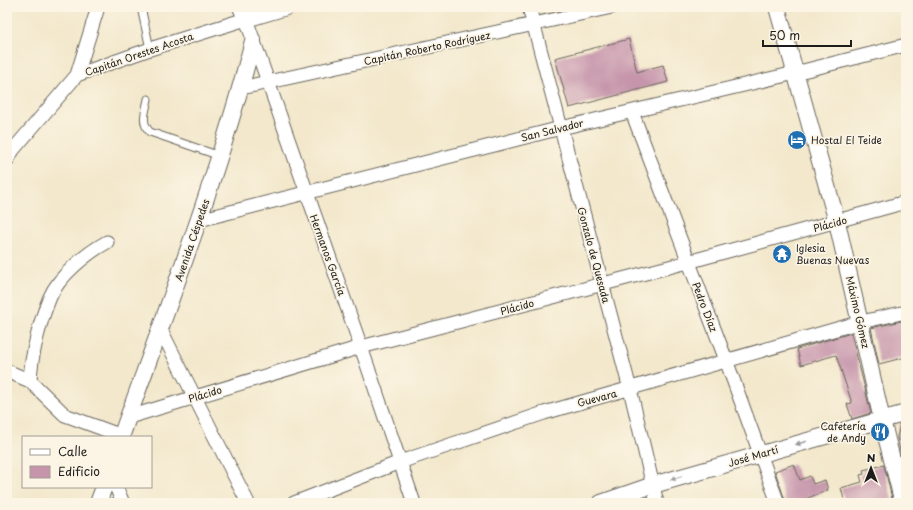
<svg xmlns="http://www.w3.org/2000/svg" width="913" height="510" font-family="'Playpen Sans',sans-serif">
  <style>
    .building { fill: #c695ab }
    .lines { fill: none; stroke-linecap: round; stroke-linejoin: round }
    .service-casing { stroke: #67635a; stroke-width: 9 }
    .minor-casing { stroke: #67635a; stroke-width: 15 }
    .tertiary-casing { stroke: #67635a; stroke-width: 18 }
    .service { stroke: #fff; stroke-width: 7 }
    .minor { stroke: #fff; stroke-width: 13 }
    .tertiary { stroke: #fff; stroke-width: 16 }
    .oneway { fill: #999 }
    .labels { text-anchor: middle; stroke-width: 3.5; stroke-linejoin: round; paint-order: stroke }
    .street-label { font-size: 10px; fill: #1c1c1c; stroke: #fcf5e5 }
    .poi-label { font-size: 10px; fill: #1c1c1c; stroke: #fcf5e5; text-anchor: start }
  </style>
  <rect width="100%" height="100%" fill="#fcf5e5"/>
  <filter id="ink" filterUnits="userSpaceOnUse"><feTurbulence type="fractalNoise" baseFrequency=".025" numOctaves="2"/><feDisplacementMap in="SourceGraphic" scale="8" xChannelSelector="R" yChannelSelector="G"/><feConvolveMatrix kernelMatrix="1 2 1 2 8 2 1 2 1" color-interpolation-filters="sRGB"/></filter>
  <filter id="wash" filterUnits="userSpaceOnUse"><feTurbulence type="fractalNoise" baseFrequency=".012" numOctaves="4" result="noise"/><feDisplacementMap in="SourceGraphic" scale="16" xChannelSelector="R" yChannelSelector="G"/><feGaussianBlur stdDeviation="0.9" result="paint"/><feColorMatrix in="noise" values="0 0 0 0 0 0 0 0 0 0 0 0 0 0 0 0 0 1.4 0 .05"/><feComposite in="paint" operator="in"/></filter>
  <g filter="url(#wash)">
    <rect width="100%" height="100%" fill="#f3e8cc"/>
    <g id="blocks">
      <!-- building -->
      <path class="building" d="M629,39L637,72L663,65L668,82L569,108L555,58Z
        M906,320V357L879,364L871,328Z
        M851,333L871,413L852,419L847,404L852,403L836,355L801,365L797,349Z
        M906,423V473H905L897,437L900,425Z
        M794,464L800,480L810,476L813,484L825,480L828,490L803,500L804,503H786L775,471Z
        M884,465L893,503H845L841,488L862,482L860,475L864,474L863,470Z"/>
    </g>
  </g>
  <g filter="url(#ink)">
    <use href="#blocks" fill-opacity="0" stroke="#67635a" stroke-width="1"/>
    <g class="lines">
      <!-- service casing -->
      <g class="service-casing">
        <path id="service" d="M141,7L150,49
          M148,99C146,111 140,122 150,132L220,156"/>
      </g>
      <!-- minor casing -->
      <g class="minor-casing">
        <path id="minor" d="M529,7L630,389L657,503
          M77,75L98,7
          M241,88L612,7
          M632,112L726,360L778,503
          M7,161L13,150L77,75L150,49L246,19L361,347L414,503
          M199,220L561,128L795,73L906,45
          M161,330L248,503
          M7,371L30,381L65,415L122,436
          M30,381C31,355 40,321 50,297C59,276 87,253 107,242
          M129,417L361,347L688,262L906,202
          M116,487L123,503
          M294,503L400,462L544,413L861,322L906,312"/>
      </g>
      <!-- tertiary casing -->
      <g class="tertiary-casing">
        <path id="tertiary" d="M241,7L246,19L286,7
          M777,7L837,222L882,420L903,503
          M121,437C168,306 218,176 253,41
          M98,503L104,487
          M601,503L653,485L906,413"/>
      </g>
      <!-- service -->
      <use href="#service" class="service"/>
      <!-- minor -->
      <use href="#minor" class="minor"/>
      <!-- tertiary -->
      <use href="#tertiary" class="tertiary"/>
    </g>
    <!-- one-way arrows -->
    <defs><path id="oneway-solid" d="M-6-.8H1V-3.2L6.5 0L1 3.2V.8H-6Z"/></defs>
    <g class="oneway">
      <use href="#oneway-solid" transform="translate(801 443) rotate(164)"/>
      <use href="#oneway-solid" transform="translate(676 478) rotate(164)"/>
    </g>
  </g>
  <!-- icons -->
  <defs>
    <g id="hotel-disc" transform="scale(1)"><circle r="9.5" fill="#1f6fb2" stroke="#fcf5e5"/><path d="M-6-4.5h1.5V1H6V5H4.5V3h-9V5H-6ZM-4 0a1.8 1.8 0 1 1 3.6 0ZM.5 0V-2.5h3Q6-2.5 6 0Z" fill="#fff"/></g>
    <g id="temple-disc" transform="scale(1)"><circle r="9.5" fill="#1f6fb2" stroke="#fcf5e5"/><path d="M0-6L5-2H3V0L6.5 2.5H4V6H1.5V3h-3V6H-4V2.5H-6.5L-3 0V-2H-5Z" fill="#fff"/></g>
    <g id="restaurant-disc" transform="scale(1)"><circle r="9.5" fill="#1f6fb2" stroke="#fcf5e5"/><path d="M-5-6h1v4h1v-4h1v4h1v-4h1v5L-1.5 .5V6h-2V.5L-5-1ZM5-6V6H3V1.5H1.5Q1.5-4 5-6Z" fill="#fff"/></g>
  </defs>
  <g fill-rule="evenodd">
    <use href="#hotel-disc" x="797" y="140"/>
    <use href="#temple-disc" x="782" y="254"/>
    <use href="#restaurant-disc" x="880" y="432"/>
  </g>
  <g class="labels">
    <!-- street labels -->
    <g class="street-label">
      <text transform="translate(427 48) rotate(-12)" y="4">Capitán Roberto Rodríguez</text>
      <text transform="translate(139 54) rotate(-19)" y="4">Capitán Orestes Acosta</text>
      <text transform="translate(552 130) rotate(-14)" y="4">San Salvador</text>
      <text transform="translate(830 224) rotate(-15)" y="4">Plácido</text>
      <text transform="translate(192 240) rotate(-71)" y="4">Avenida Céspedes</text>
      <text transform="translate(328 255) rotate(70)" y="4">Hermanos García</text>
      <text transform="translate(594 255) rotate(75)" y="4">Gonzalo de Quesada</text>
      <text transform="translate(517 307) rotate(-15)" y="4">Plácido</text>
      <text transform="translate(705 307) rotate(69)" y="4">Pedro Díaz</text>
      <text transform="translate(858 312) rotate(77)" y="4">Máximo Gómez</text>
      <text transform="translate(205 394) rotate(-17)" y="4">Plácido</text>
      <text transform="translate(597 398) rotate(-15)" y="4">Guevara</text>
      <text transform="translate(753 456) rotate(-16)" y="4">José Martí</text>
    </g>
    <!-- poi labels -->
    <g class="poi-label">
      <text x="811" y="144">Hostal El Teide</text>
      <text x="796" y="252">Iglesia<tspan x="796" dy="12">Buenas Nuevas</tspan></text>
      <text x="866" y="430" text-anchor="end">Cafetería<tspan x="866" dy="12">de Andy</tspan></text>
    </g>
  </g>
  <!-- margin -->
  <rect width="913" height="510" fill="none" stroke="#fcf5e5" stroke-width="24"/>
  <!-- legend -->
  <rect x="22" y="436" width="130" height="52" fill="#fcf5e5" stroke="#a29e95"/>
  <rect x="30" y="449" width="20" height="6" fill="#ffffff" stroke="#a29e95"/>
  <text x="58" y="456" font-size="12" fill="#1c1c1c">Calle</text>
  <rect x="30" y="466" width="20" height="12" fill="#c695ab" stroke="#a29e95"/>
  <text x="58" y="476" font-size="12" fill="#1c1c1c">Edificio</text>
  <!-- north arrow -->
  <g transform="translate(871 468)" stroke="#fcf5e5" stroke-width="3" paint-order="stroke">
  <path d="M0-3L7 15L0 10L-7 15Z" fill="#1c1c1c"/>
  <text y="-6" font-size="11" font-weight="bold" text-anchor="middle" fill="#1c1c1c">N</text>
  </g>
  <!-- scale -->
  <path d="M763 40v6h88v-6" fill="none" stroke="#1c1c1c" stroke-width="2"/>
  <text x="769" y="40" font-size="12" fill="#1c1c1c" stroke="#fcf5e5" stroke-width="3" paint-order="stroke">50 m</text>
</svg>
